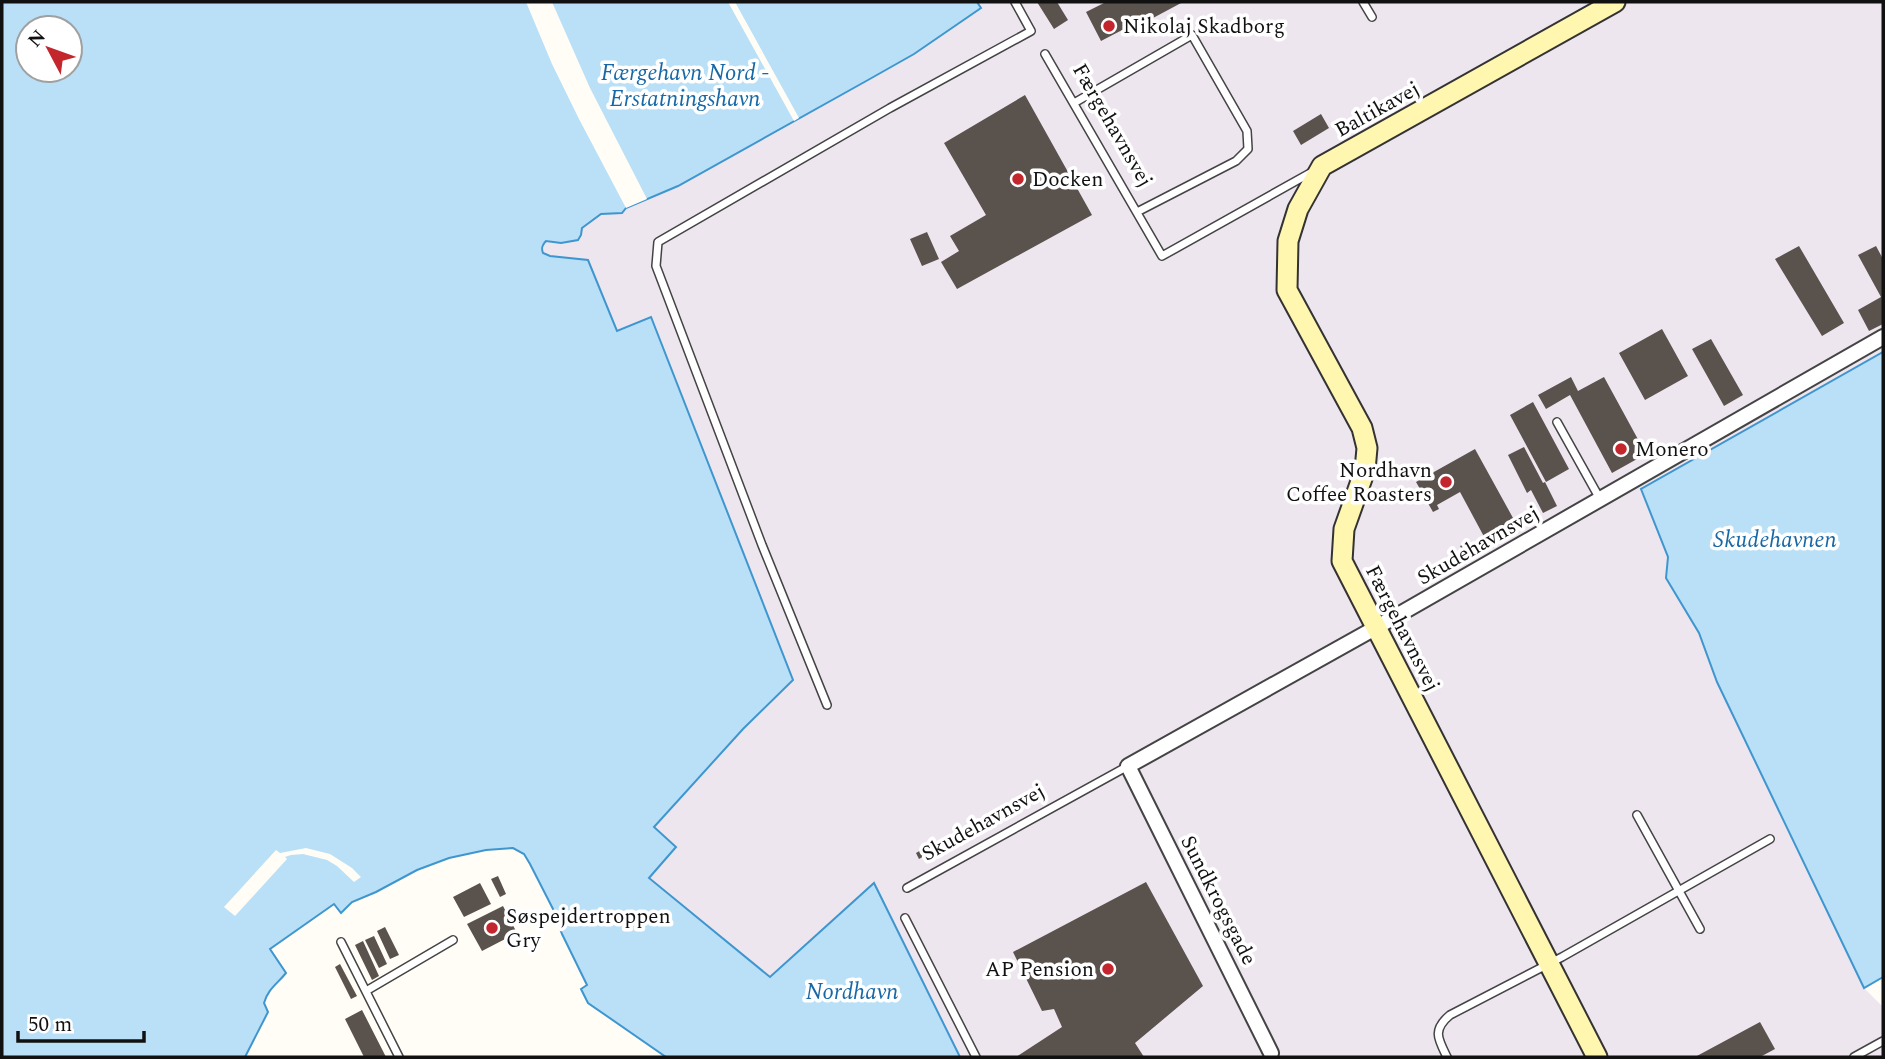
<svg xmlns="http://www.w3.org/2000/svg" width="1885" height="1059" font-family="Spectral,serif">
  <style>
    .industrial { fill: #eee6ef }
    .water { fill: #b9e0f7; stroke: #3f96cf; stroke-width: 2; fill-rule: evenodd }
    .pier { fill: #fffdf5 }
    .building { fill: #5a524d }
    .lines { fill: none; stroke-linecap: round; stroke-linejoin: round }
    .lane-casing { stroke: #444; stroke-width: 10 }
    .street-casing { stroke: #444; stroke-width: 18 }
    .secondary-casing { stroke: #333; stroke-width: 23 }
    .lane { stroke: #fff; stroke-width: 7 }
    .street { stroke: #fff; stroke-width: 14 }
    .secondary { stroke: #fff6b0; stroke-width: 19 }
    .poi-dot { fill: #c4262e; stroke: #fff; stroke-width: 2.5 }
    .labels { text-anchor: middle; stroke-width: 7; stroke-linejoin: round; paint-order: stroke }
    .poi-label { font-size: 21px; fill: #111; stroke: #fff; text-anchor: start }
    .street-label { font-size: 21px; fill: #111; stroke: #fff }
    .water-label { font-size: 23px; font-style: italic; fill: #1768a6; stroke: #fff }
  </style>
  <rect width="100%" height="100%" fill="#fffdf5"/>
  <!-- industrial -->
  <path class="industrial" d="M977,2H1883V352L1641,489L1668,557L1666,578L1699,633L1717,682L1864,988L1883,1007V1057H960L935,1008L770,977L666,1057L588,1003L581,989L587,985L562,934L654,827L743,729L793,680L651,318L617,331L588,260L550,256L543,253L542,245L546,241L582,228L601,214L622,213L626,208L678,186L868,80L914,54L981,9Z"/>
  <!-- water -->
  <path class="water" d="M2,2H977L981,8L914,54L868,80L678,186L626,208L622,213L601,214L582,228L581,235L578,240L561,243L546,241C542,245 541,248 543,253L550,256L588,260L617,331L651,317L793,680L743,729L654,827L676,847L649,878L770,977L874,883L960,1057H666L588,1003L581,989L587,985L562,934L553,909L530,864L524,854L513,848L486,850L449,858L417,870L376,892L352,902L341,913L334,904L270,949L286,973C277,984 268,989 264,1003L268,1012L245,1057H2ZM28,28H70V70H28Z
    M1883,352V977L1864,988L1717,682L1699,633L1666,578L1668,557L1641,489Z"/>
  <!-- pier -->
  <path class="pier" d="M526,2H552L590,88L647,199L626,208L579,119L552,64Z
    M728,2H735L799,118L794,121Z
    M306,848L330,854L352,868L361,877L354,882L337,866L327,860L303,854L291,855L285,857L287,859L235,916L224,907L276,850L280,853Z"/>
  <!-- building -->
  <path class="building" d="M1037,2H1057L1068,20L1054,29Z
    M1106,2H1183L1153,18L1151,15L1101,41L1086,12Z
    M1025,95L1092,215L957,289L941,262L959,251L950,236L986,215L944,143Z
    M1321,114L1329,128L1301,145L1293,131Z
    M927,232L939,259L922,266L910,239Z
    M1799,246L1844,323L1822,336L1775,259Z
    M1876,246L1883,259V324L1869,331L1858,310L1881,297L1858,255Z
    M1662,329L1688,376L1645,400L1619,353Z
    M1711,339L1743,395L1724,406L1692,349Z
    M1571,377L1578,391L1604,377L1646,454L1612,473L1570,395L1546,409L1538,395Z
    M1533,402L1569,469L1546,482L1510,415Z
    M1524,447L1543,483L1545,482L1557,506L1543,513L1531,490L1527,493L1508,455Z
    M1475,449L1518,527L1488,544L1460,492L1437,505L1439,509L1433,512L1416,482Z
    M1470,541L1476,552L1466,557L1460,546Z
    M935,842L938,848L919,859L916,853Z
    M498,876L506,894L500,897L491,879Z
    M1146,882L1203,986L1135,1043L1144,1057H1016L1062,1027L1054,1009L1042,1011L1013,952Z
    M480,883L491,904L464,917L453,897Z
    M503,906L517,933L482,951L467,924Z
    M385,927L399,955L390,959L377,931Z
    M374,936L387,964L379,968L365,940Z
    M363,941L379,976L372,980L355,945Z
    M340,964L357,996L351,999L335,967Z
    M362,1010L386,1057H364L345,1019Z
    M1760,1022L1775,1049L1760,1057H1695Z"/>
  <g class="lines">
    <!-- lane casing -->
    <g class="lane-casing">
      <path id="lane" d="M1363,2L1372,17
        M1045,54L1162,256L1312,172
        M1074,103L1192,35L1247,131L1248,149L1236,161L1137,212
        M1557,422L1600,499
        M827,705L762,545L656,266L658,242L890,108L1031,31L1015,2
        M1637,815L1700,929
        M907,888L1128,766
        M905,918L976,1057
        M341,942L399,1057
        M366,991L453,940
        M1447,1057C1438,1039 1432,1030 1450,1015L1562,957L1770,839
        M1854,1057L1883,1041"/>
    </g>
    <!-- street casing -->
    <g class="street-casing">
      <path id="street" d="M1271,1053L1128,766L1377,627L1883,337"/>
    </g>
    <!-- secondary casing -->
    <g class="secondary-casing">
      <path id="secondary" d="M1597,1057L1342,561L1344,529L1365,470L1367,448L1362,428L1287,290L1288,241L1298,209L1322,166L1615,2"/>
    </g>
    <!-- lane -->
    <use href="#lane" class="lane"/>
    <!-- street -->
    <use href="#street" class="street"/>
    <!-- secondary -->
    <use href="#secondary" class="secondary"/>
  </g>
  <!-- markers -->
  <g class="poi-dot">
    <circle cx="1109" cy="26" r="7"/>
    <circle cx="1018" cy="179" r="7"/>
    <circle cx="1621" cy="449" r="7"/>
    <circle cx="1446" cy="482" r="7"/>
    <circle cx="492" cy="928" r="7"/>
    <circle cx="1108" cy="969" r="7"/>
  </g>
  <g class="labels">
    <!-- poi labels -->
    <g class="poi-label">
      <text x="1123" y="33">Nikolaj Skadborg</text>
      <text x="1032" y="186">Docken</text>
      <text x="1635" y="456">Monero</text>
      <text x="1432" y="477" text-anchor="end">Nordhavn<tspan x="1432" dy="24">Coffee Roasters</tspan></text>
      <text x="506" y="923">Søspejdertroppen<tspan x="506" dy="24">Gry</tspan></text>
      <text x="1094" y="976" text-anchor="end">AP Pension</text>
    </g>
    <!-- street labels -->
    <g class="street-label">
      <text transform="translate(1377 109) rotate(-29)" y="7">Baltikavej</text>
      <text transform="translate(1113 125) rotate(60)" y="7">Færgehavnsvej</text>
      <text transform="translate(1478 545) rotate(-30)" y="7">Skudehavnsvej</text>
      <text transform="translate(1403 628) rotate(63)" y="7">Færgehavnsvej</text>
      <text transform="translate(983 822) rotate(-29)" y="7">Skudehavnsvej</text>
      <text transform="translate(1219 900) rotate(63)" y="7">Sundkrogsgade</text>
    </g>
    <!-- water labels -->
    <g class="water-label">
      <text x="685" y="80">Færgehavn Nord -<tspan x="685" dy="26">Erstatningshavn</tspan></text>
      <text x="1775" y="547">Skudehavnen</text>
      <text x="852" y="999">Nordhavn</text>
    </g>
  </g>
  <!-- border -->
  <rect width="1885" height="1059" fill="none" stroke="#111111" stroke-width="7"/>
  <!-- north arrow -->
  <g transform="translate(49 49) rotate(311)"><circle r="33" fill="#ffffff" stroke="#a0a0a0" stroke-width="2"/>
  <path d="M0-5L12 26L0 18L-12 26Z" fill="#c4262e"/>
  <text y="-10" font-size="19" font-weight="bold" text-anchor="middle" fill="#111111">N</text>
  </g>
  <!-- scale -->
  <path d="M18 1031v10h126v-10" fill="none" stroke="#111111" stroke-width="3.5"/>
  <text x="28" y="1031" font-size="21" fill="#111111" stroke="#ffffff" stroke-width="5" paint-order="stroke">50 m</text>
</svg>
